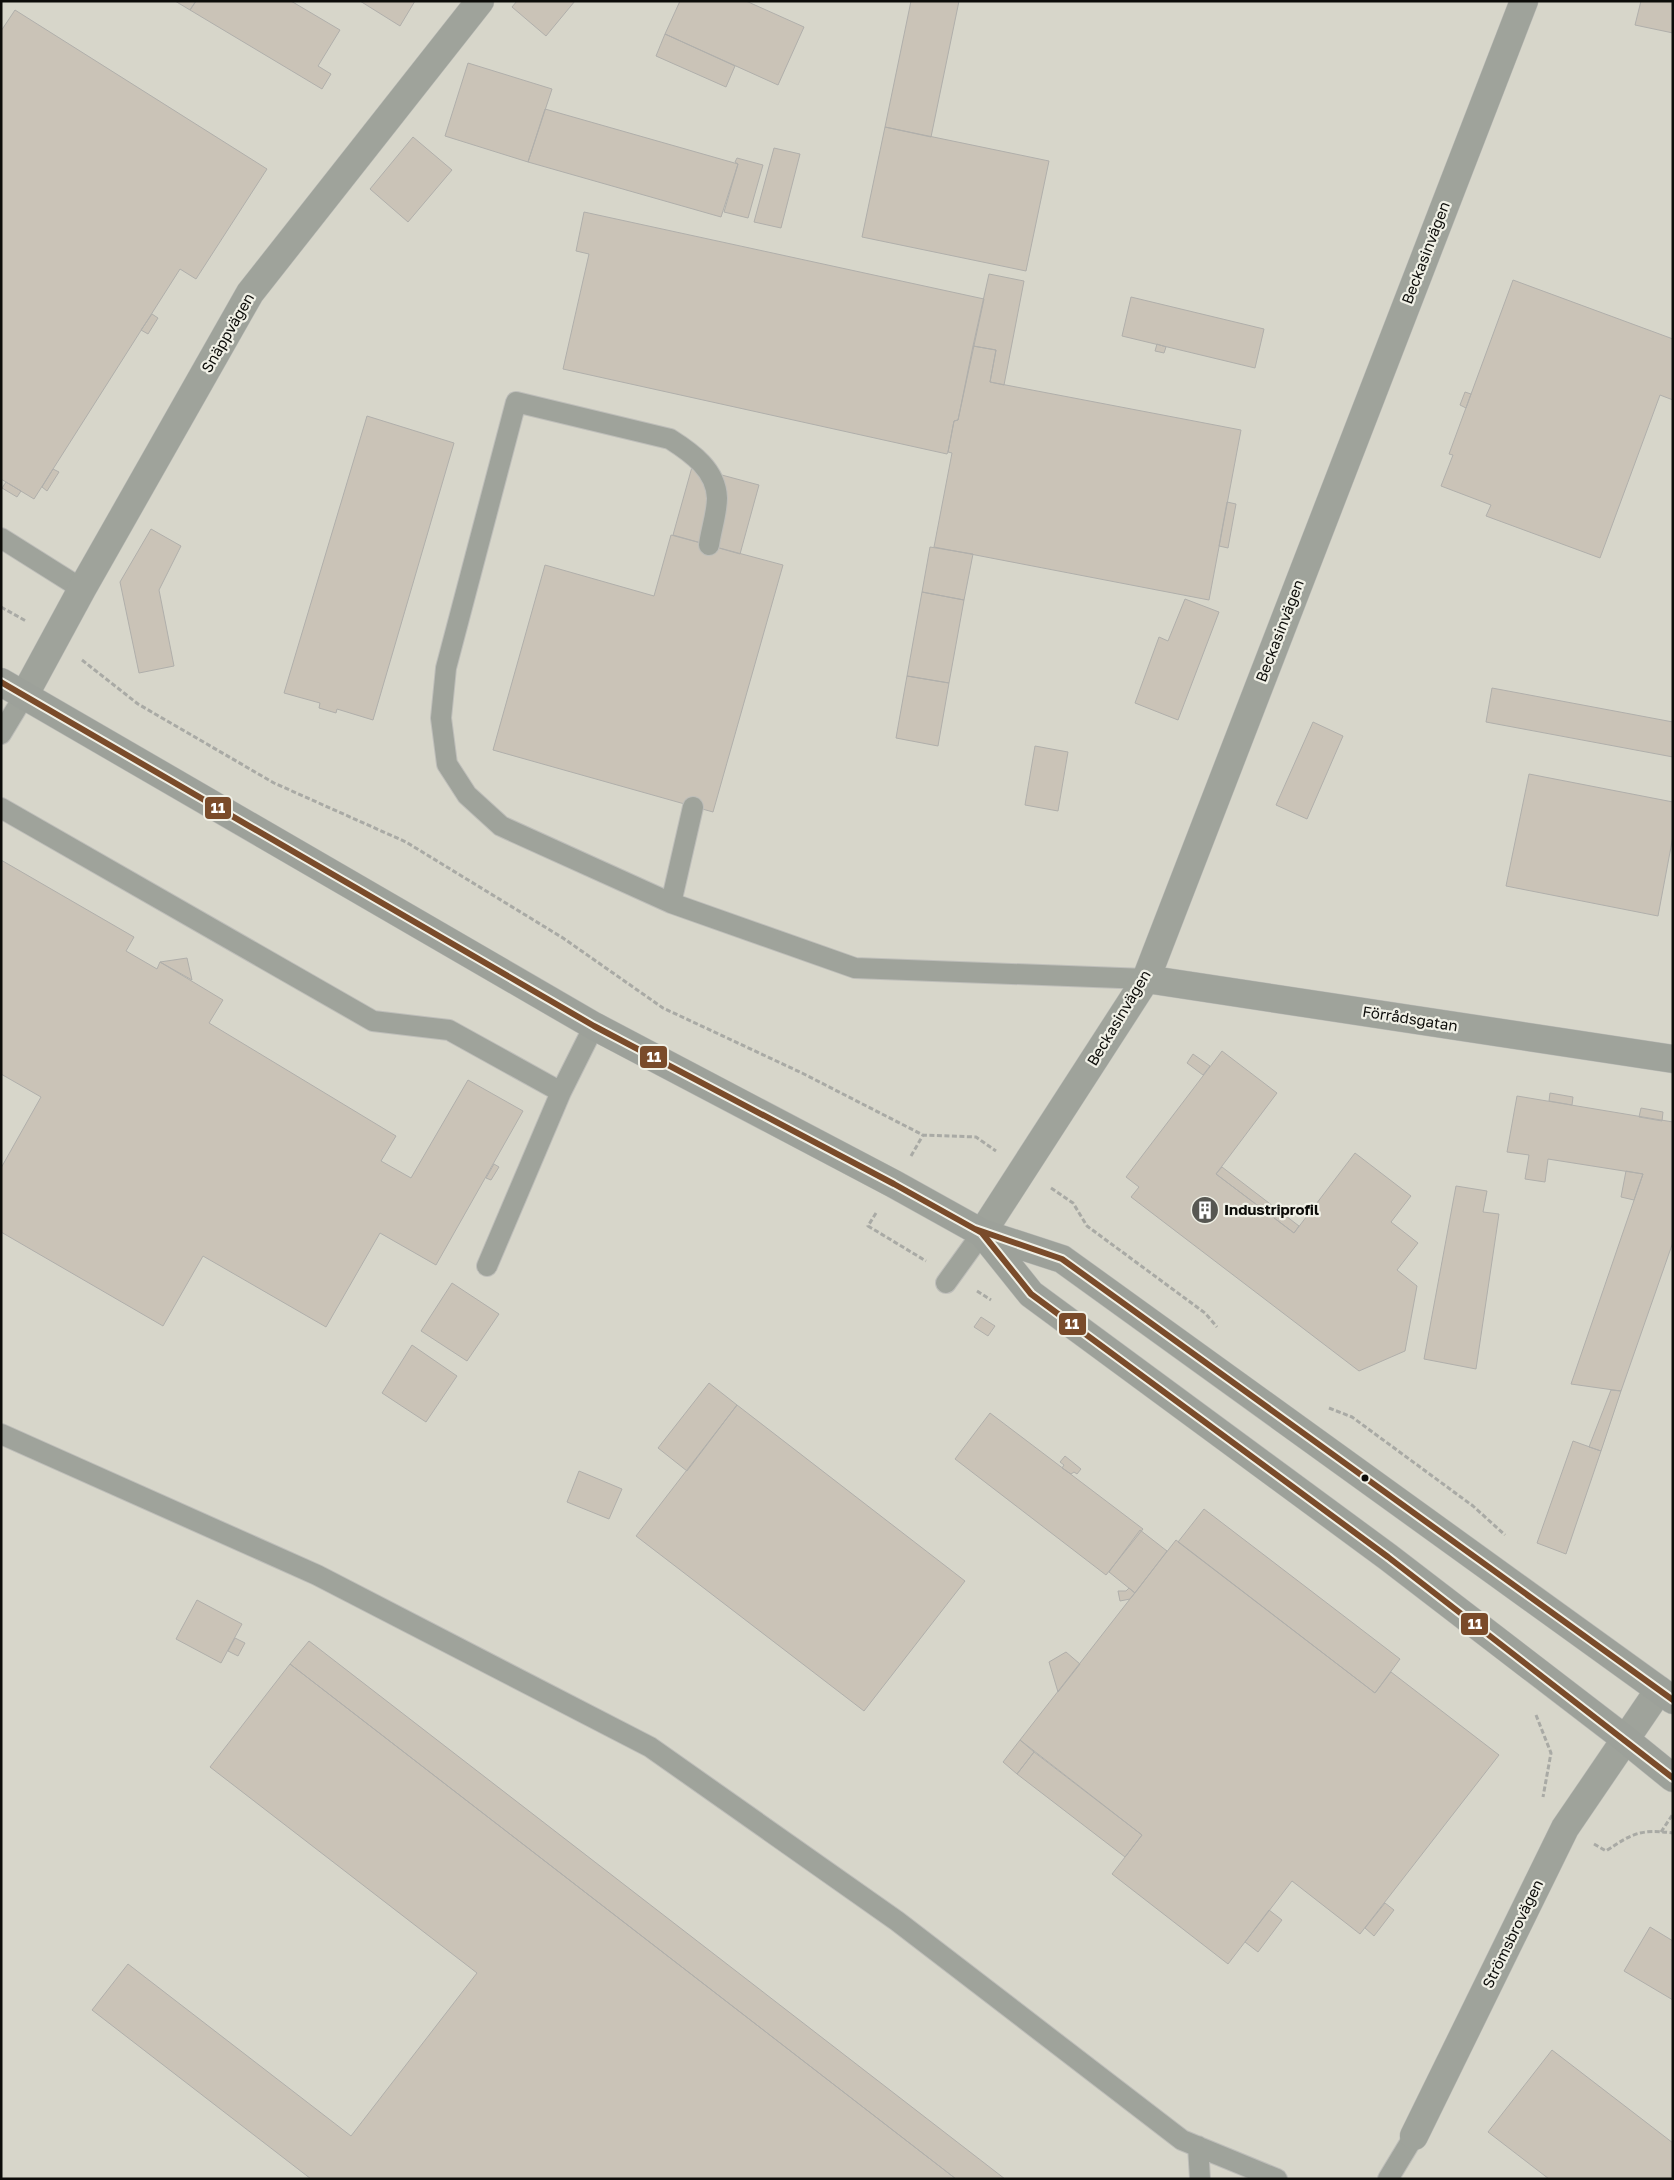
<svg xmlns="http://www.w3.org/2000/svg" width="1674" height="2180" font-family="'Golos Text',sans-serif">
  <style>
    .built { fill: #d7d6ca }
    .building { fill: #cac3b7; stroke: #b0afab }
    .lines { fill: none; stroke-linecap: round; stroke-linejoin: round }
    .lane-casing { stroke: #bebeba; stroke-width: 22 }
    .street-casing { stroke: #bebeba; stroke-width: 29 }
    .secondary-casing { stroke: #bebeba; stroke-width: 29 }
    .path { stroke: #a9aaa5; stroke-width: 3; stroke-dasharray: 5 2.5; stroke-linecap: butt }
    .lane { stroke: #9fa39b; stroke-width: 20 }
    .street { stroke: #9fa39b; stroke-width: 28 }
    .secondary { stroke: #9da19a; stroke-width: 28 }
    .bus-1-casing { stroke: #f0f0e6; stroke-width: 10 }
    .bus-1 { stroke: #7a4b2a; stroke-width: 6 }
    .bus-dot { fill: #0c0c09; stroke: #f0f0e6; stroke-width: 2 }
    .labels { text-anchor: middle; stroke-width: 4.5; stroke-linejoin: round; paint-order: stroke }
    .street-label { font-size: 15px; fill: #0c0c09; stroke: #f0f0e6 }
    .poi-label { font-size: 15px; font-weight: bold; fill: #0c0c09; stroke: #f0f0e6; text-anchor: start }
    .line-badge { stroke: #f0f0e6; stroke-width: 2 }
    .badge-label { font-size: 14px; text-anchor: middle; font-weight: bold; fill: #fff }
  </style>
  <rect width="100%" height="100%" fill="#e1e1db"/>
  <!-- built -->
  <path class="built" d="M1,1H1673V2179H1Z"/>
  <!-- building -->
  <path class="building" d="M175,1H196L190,10Z
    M196,1H291L340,30L318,66L331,74L322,89L190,10Z
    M360,1H415L400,26Z
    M517,1H575L546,36L512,7Z
    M680,1H746L804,27L778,85L665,34Z
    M911,1H959L931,137L885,127Z
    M1641,1H1673V33L1635,25Z
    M15,10L267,169L196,279L180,269L34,499L1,479V31Z
    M665,34L735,66L726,87L656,56Z
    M468,63L552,89L528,162L445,136Z
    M545,109L738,164L721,217L528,162Z
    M885,127L1049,161L1026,271L862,237Z
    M413,137L452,170L408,222L370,189Z
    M774,148L800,154L781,228L754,222Z
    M737,158L763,165L748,218L724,212L738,164L735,162Z
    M584,212L984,299L958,420L954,421L948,452L947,454L563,369L589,254L576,251Z
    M989,274L1024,281L1004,385L990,382L996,350L973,346Z
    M1513,280L1673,339V400L1660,395L1600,558L1486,516L1491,505L1441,486L1453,455L1449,454Z
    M1131,297L1264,329L1255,368L1122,336Z
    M152,314L158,318L148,334L141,330Z
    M1157,344L1166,347L1164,353L1155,351Z
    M973,346L996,350L990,382L1241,430L1209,600L934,547L952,453L948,452L954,421L958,420Z
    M1465,392L1471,394L1466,408L1460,405Z
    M367,416L454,443L373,720L337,709L336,713L319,708L320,703L284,693Z
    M692,467L759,485L740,554L673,535Z
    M53,469L59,472L47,491L42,487Z
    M6,482L21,491L17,497L2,488Z
    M1227,502L1236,504L1228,548L1219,546Z
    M151,529L181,546L159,590L174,666L139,673L120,582Z
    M671,535L783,565L713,812L493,750L545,565L654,596Z
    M930,547L973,554L964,600L922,592Z
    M922,592L964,600L949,683L907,676Z
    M1185,599L1219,612L1178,720L1135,703L1159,637L1168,641Z
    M907,676L949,683L938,746L896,738Z
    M1492,688L1673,722V757L1486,722Z
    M1313,722L1343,736L1307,819L1276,805Z
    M1035,746L1068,752L1058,811L1025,805Z
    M1529,774L1673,802V836L1658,916L1506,886Z
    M1,860L134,937L126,951L157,969L160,962L223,1000L209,1023L396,1136L381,1161L411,1178L468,1080L523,1111L436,1265L380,1233L326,1327L203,1256L163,1326L1,1232V1168L41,1097L1,1074Z
    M187,958L192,980L160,962Z
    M1222,1051L1277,1093L1216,1174L1294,1233L1355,1153L1411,1196L1391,1222L1418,1243L1397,1270L1417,1286L1405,1351L1359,1371L1131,1197L1139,1187L1126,1177Z
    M1193,1054L1210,1066L1203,1075L1187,1063Z
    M1550,1093L1573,1097L1572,1105L1549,1101Z
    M1517,1096L1673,1122V1242L1621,1391L1571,1384L1643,1174L1548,1159L1545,1182L1525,1179L1529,1155L1507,1152Z
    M1641,1108L1663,1112L1662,1121L1639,1117Z
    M494,1164L499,1167L491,1180L486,1178Z
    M1222,1167L1299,1226L1294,1233L1216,1174Z
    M1626,1171L1643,1174L1634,1200L1621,1197Z
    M1456,1186L1487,1191L1483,1212L1499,1214L1476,1369L1424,1359Z
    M452,1283L499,1314L467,1361L421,1331Z
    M981,1317L995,1326L988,1336L974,1327Z
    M412,1345L457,1376L426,1422L382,1393Z
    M709,1383L737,1405L687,1471L658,1448Z
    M1611,1390L1621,1391L1601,1451L1589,1447Z
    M737,1405L965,1581L864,1711L636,1536Z
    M990,1413L1143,1529L1106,1575L955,1459Z
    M1573,1441L1601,1451L1566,1554L1537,1543Z
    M1065,1456L1081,1469L1077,1474L1074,1472L1071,1474L1062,1468L1064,1465L1060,1462Z
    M579,1471L622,1489L609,1519L567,1502Z
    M1204,1509L1400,1659L1375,1693L1178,1542Z
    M1140,1530L1167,1551L1135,1593L1109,1572Z
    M1176,1540L1375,1693L1391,1672L1499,1755L1360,1934L1292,1881L1228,1964L1112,1874L1142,1835L1020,1740Z
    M1129,1588L1135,1593L1130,1599L1120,1601L1118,1591H1126Z
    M197,1600L242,1624L221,1663L176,1639Z
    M235,1638L245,1643L238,1656L228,1651Z
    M309,1641L1005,2179H956L290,1664Z
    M1066,1652L1080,1664L1058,1692L1049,1662Z
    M290,1664L956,2179H311L92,2010L128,1964L351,2136L477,1973L210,1767Z
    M1020,1740L1034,1752L1017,1774L1003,1762Z
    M1034,1752L1142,1835L1125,1857L1017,1774Z
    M1385,1903L1394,1910L1374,1936L1365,1928Z
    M1269,1910L1282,1920L1258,1952L1245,1942Z
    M1650,1927L1673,1941V2000L1624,1971Z
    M1552,2050L1673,2143V2179H1549L1488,2132Z"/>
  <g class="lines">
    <!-- lane casing -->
    <g class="lane-casing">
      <path id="lane" d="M1,538L82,589
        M709,545C711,530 717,513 717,498C716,470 692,453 670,439L516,402L446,668L441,718L447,764L467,795L501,826L671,903L855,968L1146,979
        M1,734L24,696
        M1,808L373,1021L449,1030L561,1092
        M671,903L693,807
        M487,1266L561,1092L594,1026
        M946,1283L982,1233
        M1,1434L317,1575L650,1747L897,1921L1182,2140L1277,2179
        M1198,2146L1200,2179
        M1388,2179L1414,2136"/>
    </g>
    <!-- street casing -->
    <g class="street-casing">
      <path id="street" d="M24,696L82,589L250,293L480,1
        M1146,979L1673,1059
        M982,1233L1146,979L1524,1
        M1414,2136L1565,1828L1659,1690"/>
    </g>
    <!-- secondary casing -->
    <g class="secondary-casing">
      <path id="secondary" d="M1,682L594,1026L894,1184L982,1233L1062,1259L1673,1700
        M982,1233L1031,1294L1388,1557L1625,1739L1673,1778"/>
    </g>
    <!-- path -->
    <path class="path" d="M1,607L26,621
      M82,660L138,704L274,783L406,842L563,938L663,1008L802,1073L923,1135L976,1137L996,1151
      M911,1156L923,1135
      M1051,1188L1073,1203L1087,1226L1205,1313L1217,1327
      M876,1213L868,1226L926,1261
      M977,1291L991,1300
      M1329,1408L1352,1417L1473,1506L1505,1535
      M1536,1715L1551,1753L1543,1797
      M1661,1832L1673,1814
      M1594,1844L1606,1851C1633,1833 1640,1829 1673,1833"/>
    <!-- lane -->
    <use href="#lane" class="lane"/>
    <!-- street -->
    <use href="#street" class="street"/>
    <!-- secondary -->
    <use href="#secondary" class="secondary"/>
    <!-- bus-1 casing -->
    <g class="bus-1-casing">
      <path id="bus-1" d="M1,682L594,1026L894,1184L982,1233L1031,1294L1388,1557L1673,1778
        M975,1229L1062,1259L1673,1700"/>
    </g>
    <!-- bus-1 -->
    <use href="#bus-1" class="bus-1"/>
  </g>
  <!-- icons -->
  <defs>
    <g id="building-disc" transform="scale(1.4375)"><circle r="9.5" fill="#575752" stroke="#f0f0e6"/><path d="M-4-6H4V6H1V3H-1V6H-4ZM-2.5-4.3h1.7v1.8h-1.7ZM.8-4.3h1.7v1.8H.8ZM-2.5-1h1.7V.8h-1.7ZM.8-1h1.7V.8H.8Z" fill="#fff"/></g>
  </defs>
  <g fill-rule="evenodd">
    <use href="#building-disc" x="1205" y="1210"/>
  </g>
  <!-- markers -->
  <circle class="bus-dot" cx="1365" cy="1478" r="4.5"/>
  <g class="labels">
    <!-- street labels -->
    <g class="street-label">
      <text transform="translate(1426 253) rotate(-69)" y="5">Beckasinvägen</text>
      <text transform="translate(228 333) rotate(-60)" y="5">Snäppvägen</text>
      <text transform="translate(1280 631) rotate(-69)" y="5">Beckasinvägen</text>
      <text transform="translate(1119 1018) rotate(-59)" y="5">Beckasinvägen</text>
      <text transform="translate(1410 1019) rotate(9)" y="5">Förrådsgatan</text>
      <text transform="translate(1513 1934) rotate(-64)" y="5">Strömsbrovägen</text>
    </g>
    <!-- poi labels -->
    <g class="poi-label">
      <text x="1224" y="1215">Industriprofil</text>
    </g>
  </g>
  <g class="line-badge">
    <rect x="204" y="796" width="28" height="24" rx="5" fill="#7a4b2a"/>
    <rect x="639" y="1045" width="29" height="24" rx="5" fill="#7a4b2a"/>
    <rect x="1058" y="1312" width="29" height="24" rx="5" fill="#7a4b2a"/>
    <rect x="1460" y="1612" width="29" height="24" rx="5" fill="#7a4b2a"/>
  </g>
  <g class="badge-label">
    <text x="218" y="813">11</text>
    <text x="654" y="1062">11</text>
    <text x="1072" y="1329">11</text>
    <text x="1475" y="1629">11</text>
  </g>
  <!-- border -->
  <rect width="1674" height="2180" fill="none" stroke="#0c0c09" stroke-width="5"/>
</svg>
